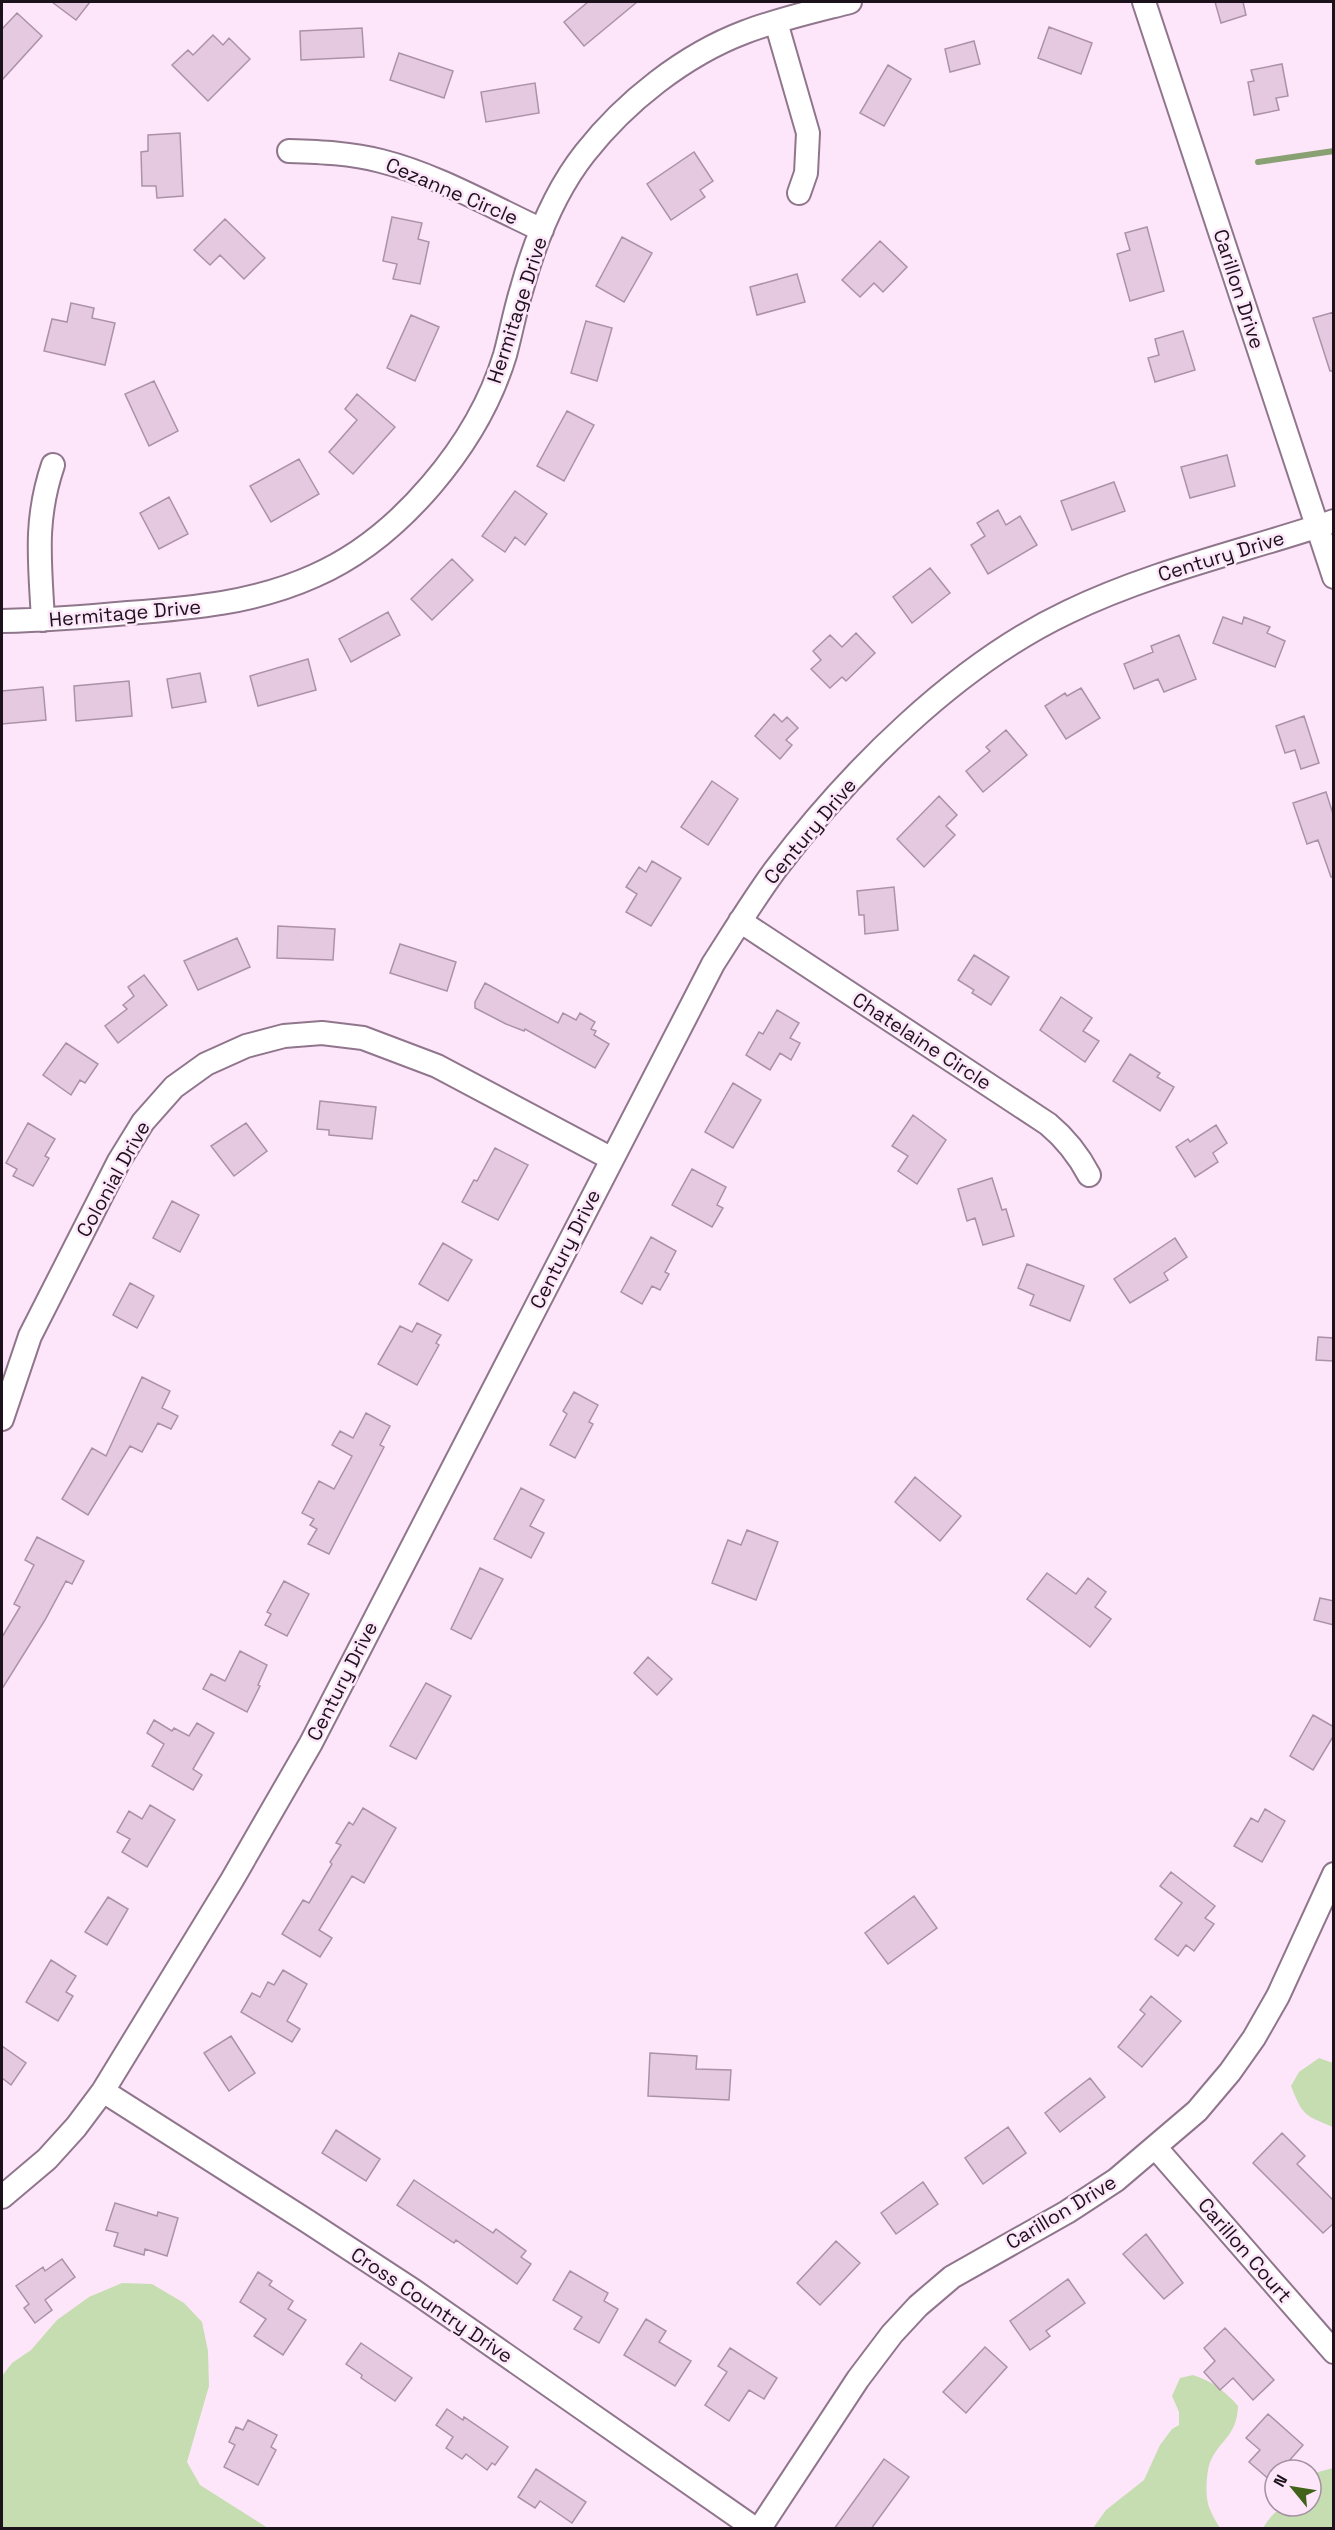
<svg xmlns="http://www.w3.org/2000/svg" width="1335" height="2530" font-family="'Space Grotesk',sans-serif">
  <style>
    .green { fill: #c5ddb0 }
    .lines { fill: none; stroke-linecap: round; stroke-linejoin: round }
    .stream { stroke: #88a072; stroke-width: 6 }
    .building { fill: #e5c9e1; stroke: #ac92a8; stroke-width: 1.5 }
    .minor-casing { stroke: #90768c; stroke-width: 26 }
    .minor { stroke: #fff; stroke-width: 22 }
    .labels { text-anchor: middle; stroke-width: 5; stroke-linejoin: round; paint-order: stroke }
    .street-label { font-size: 20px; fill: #1c121b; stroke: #fee6fa }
  </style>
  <rect width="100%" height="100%" fill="#fee6fa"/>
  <!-- green -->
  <path class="green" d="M1319,2058L1333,2063V2127C1304,2115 1303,2116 1291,2086L1299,2072Z
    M122,2283L152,2284L184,2303L202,2322L208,2351L209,2386L187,2462L200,2485L268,2528H2V2376L12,2363L31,2350L57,2320L89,2297Z
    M1193,2375C1212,2381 1225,2391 1238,2406C1237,2435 1222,2438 1211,2460C1206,2470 1205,2497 1209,2507C1212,2515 1216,2522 1220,2528H1093L1106,2510L1144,2480L1160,2445L1172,2429L1179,2425V2412L1172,2396L1180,2378Z
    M1333,2468V2528H1263C1277,2505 1285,2506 1311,2506V2474Z"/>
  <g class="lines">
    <!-- stream -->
    <path class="stream" d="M1258,162L1334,151"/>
  </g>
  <!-- building -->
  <path class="building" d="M52,2H90L76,20Z
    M588,2H637L584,46L564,22Z
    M1215,2H1243L1246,15L1221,23Z
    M17,13L42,36L2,80V29Z
    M1049,27L1092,43L1081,74L1038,58Z
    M362,28L364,57L301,60L300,31Z
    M213,35L223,45L229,38L250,59L208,101L172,65L188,50L193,55Z
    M974,41L980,64L950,72L945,49Z
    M399,53L453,71L444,98L390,80Z
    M1282,64L1288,96L1276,98L1279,110L1254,115L1248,82L1254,81L1251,70Z
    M888,65L911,79L884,126L860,113Z
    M535,83L539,113L486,122L481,92Z
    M180,133L183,196L157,198L156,186H142L141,152L148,151V135Z
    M694,152L713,181L700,190L705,197L671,220L647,184Z
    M392,217L422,223L418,239L429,242L420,284L393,279L397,264L383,261Z
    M225,219L265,258L244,279L220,255L210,265L194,250Z
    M1147,227L1164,291L1130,301L1117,254L1130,250L1125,233Z
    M622,237L652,253L624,302L596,286Z
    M880,241L907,267L883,292L874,283L860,297L842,280Z
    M797,274L805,302L757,315L750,287Z
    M71,303L94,308L92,318L115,323L105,365L44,351L52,319L67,322Z
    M1334,312V371H1330L1313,318Z
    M411,315L439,327L415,381L387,368Z
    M586,321L612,328L597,381L571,373Z
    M1183,331L1195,370L1155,382L1148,358L1159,355L1155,339Z
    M154,381L178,431L149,446L125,394Z
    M357,394L395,427L353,474L329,452L357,420L345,409Z
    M567,411L594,425L564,481L537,466Z
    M1227,455L1235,486L1190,498L1181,467Z
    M299,459L319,494L271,522L250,486Z
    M1114,482L1125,511L1072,530L1061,501Z
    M515,491L547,514L525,545L515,537L505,552L482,536Z
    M169,497L188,534L159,549L140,513Z
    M998,510L1006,525L1020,516L1037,545L988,574L971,545L985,536L977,523Z
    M452,559L473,580L432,620L411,599Z
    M930,568L950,593L912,623L893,597Z
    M388,612L400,635L351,662L339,639Z
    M1223,617L1242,624L1244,617L1270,627L1267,633L1285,641L1275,667L1213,643Z
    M856,633L875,653L846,681L842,677L830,688L811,669L821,660L813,651L830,635L842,647Z
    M1179,635L1196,679L1164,692L1158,679L1134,689L1124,664L1153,652L1151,646Z
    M308,659L316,690L258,706L250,676Z
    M200,673L206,702L172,708L167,679Z
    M129,681L132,716L76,721L74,686Z
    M43,687L46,720L2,724V691Z
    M1081,688L1100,718L1066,739L1045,706L1065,693L1067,696Z
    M774,714L782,722L787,717L798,728L786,740L792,745L780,759L755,736Z
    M1304,716L1319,763L1301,769L1295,750L1285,753L1276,726Z
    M1006,730L1027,755L983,792L966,771L990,751L986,747Z
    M712,781L738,799L708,845L681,827Z
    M1326,792L1334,817V877H1331L1318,840L1307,844L1293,803Z
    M939,796L957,815L946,826L955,835L924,867L897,839Z
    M652,861L681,878L651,926L626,912L637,894L626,887L639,867L646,872Z
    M894,887L898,930L865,934L864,915H859L857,891Z
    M278,926L335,929L333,960L277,958Z
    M237,938L250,967L198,990L184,961Z
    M400,944L456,962L447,991L390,973Z
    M974,955L1009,977L991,1005L972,993L974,990L958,980Z
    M144,975L167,1005L118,1043L105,1026L127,1009L123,1005L134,996L128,987Z
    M485,983L558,1023L563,1013L576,1020L580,1013L595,1022L591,1029L596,1031L594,1035L609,1044L595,1068L525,1029L524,1031L506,1024L475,1008V1002Z
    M1061,997L1092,1018L1083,1031L1099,1041L1085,1062L1040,1030Z
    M777,1010L799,1023L790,1038L800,1043L791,1060L780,1053L770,1070L746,1055L759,1032L763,1034Z
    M66,1043L98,1064L85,1083L80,1080L71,1095L43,1075Z
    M1130,1054L1160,1073L1157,1077L1174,1087L1160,1111L1113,1081Z
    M733,1083L761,1100L733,1148L705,1132Z
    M320,1101L376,1107L372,1139L329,1135V1130L317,1129Z
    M913,1115L946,1140L917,1184L898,1171L908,1156L892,1146Z
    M28,1123L55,1139L45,1156L49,1158L33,1186L13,1176L17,1169L6,1163Z
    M246,1123L267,1151L234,1176L211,1146Z
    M1216,1125L1227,1143L1213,1153L1218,1162L1195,1177L1176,1147L1188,1139L1190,1142Z
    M495,1148L528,1165L498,1220L462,1202L474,1180L477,1181Z
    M692,1169L726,1187L717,1205L723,1208L712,1227L672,1205Z
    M992,1178L1002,1210L1006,1209L1014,1236L983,1245L975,1218L967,1221L958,1189Z
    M172,1201L199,1215L180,1252L153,1238Z
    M651,1237L676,1251L665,1272L669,1274L660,1290L652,1286L642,1304L621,1292Z
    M1175,1238L1187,1257L1164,1273L1168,1280L1130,1303L1114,1279Z
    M443,1243L472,1260L448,1301L419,1284Z
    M1027,1264L1084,1286L1070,1321L1030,1305L1034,1295L1018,1288Z
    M130,1283L154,1296L137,1328L113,1315Z
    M417,1323L441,1335L436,1343L439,1345L417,1385L378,1364L400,1326L412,1332Z
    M1318,1337L1334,1338V1361L1316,1360Z
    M142,1377L170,1391L162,1408L178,1416L171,1429L158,1423L142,1452L130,1446L88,1515L62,1499L92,1448L106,1456Z
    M574,1392L598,1405L589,1422L593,1424L575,1458L550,1445L567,1414L563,1411Z
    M366,1413L390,1426L380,1445L384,1447L329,1554L308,1544L317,1529L310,1525L314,1519L302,1513L319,1481L334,1489L352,1456L332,1445L340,1431L353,1438Z
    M915,1477L961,1516L940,1541L895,1502Z
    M521,1488L544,1500L530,1526L544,1533L531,1558L494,1539Z
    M747,1530L778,1542L756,1600L712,1583L728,1540L741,1545Z
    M37,1537L84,1561L72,1584L66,1581L45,1620L2,1689V1637L20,1607L14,1604L34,1565L25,1560Z
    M480,1568L503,1579L471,1639L451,1629Z
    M1047,1573L1076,1594L1088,1578L1106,1592L1095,1607L1111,1619L1090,1647L1027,1599Z
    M284,1581L309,1594L287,1636L265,1625L271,1614L267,1612Z
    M1320,1598L1334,1601V1625L1314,1620Z
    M240,1651L267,1665L258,1685L260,1686L247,1712L203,1689L211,1674L225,1681Z
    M648,1657L672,1679L657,1695L634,1673Z
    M426,1683L451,1696L416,1759L390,1746Z
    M1313,1715L1334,1727V1735L1313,1770L1290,1756Z
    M154,1720L172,1731L174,1728L189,1736L197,1723L214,1733L193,1769L202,1775L193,1790L152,1766L164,1744L147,1733Z
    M150,1805L175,1820L147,1867L122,1852L130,1839L117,1832L129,1811L142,1819Z
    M363,1808L396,1828L364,1883L352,1876L319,1930L332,1938L320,1957L282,1934L303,1900L309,1903L332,1864L330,1862L341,1845L336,1843L349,1822L353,1825Z
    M1265,1809L1285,1821L1262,1862L1234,1846L1251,1818L1258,1822Z
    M1171,1872L1215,1906L1205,1918L1214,1924L1194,1951L1186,1945L1178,1956L1155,1939L1182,1903L1160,1886Z
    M914,1896L937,1928L888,1964L865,1933Z
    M108,1897L128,1909L107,1945L85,1932Z
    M51,1960L76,1976L66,1992L73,1996L58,2021L26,2002Z
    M283,1970L307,1984L287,2021L300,2029L292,2042L241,2012L252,1993L260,1997L268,1982L274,1985Z
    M1151,1996L1181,2021L1142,2067L1118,2047L1145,2014L1140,2010Z
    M231,2036L255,2073L229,2091L204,2053Z
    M2,2046L26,2063L11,2085L2,2078Z
    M650,2053L697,2056L696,2069L731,2070L729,2100L648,2096Z
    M1090,2078L1105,2097L1060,2132L1045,2113Z
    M1008,2127L1026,2153L983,2184L965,2158Z
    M336,2130L380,2159L366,2181L322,2153Z
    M1282,2133L1305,2156L1297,2164L1334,2201V2223L1323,2233L1253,2163Z
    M414,2180L493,2233L496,2229L526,2251L521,2257L531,2264L517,2284L456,2240L454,2243L397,2205Z
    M923,2182L938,2204L896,2234L881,2213Z
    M115,2203L157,2216L158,2212L178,2218L167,2256L145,2249L144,2255L114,2246L118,2233L106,2230Z
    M1146,2234L1183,2283L1164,2299L1123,2254Z
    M836,2241L860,2263L820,2305L797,2283Z
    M62,2259L75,2277L45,2300L52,2310L35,2323L24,2308L29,2304L16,2286L43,2267L45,2271Z
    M570,2271L608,2293L604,2301L618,2309L599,2343L574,2329L582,2317L553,2300Z
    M258,2272L272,2281L269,2285L293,2301L288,2309L306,2320L283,2355L254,2336L266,2319L240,2302Z
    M1068,2279L1085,2303L1046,2331L1050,2336L1030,2350L1010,2321Z
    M646,2319L666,2331L659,2342L691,2361L675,2386L624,2355Z
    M1225,2328L1274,2380L1253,2400L1233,2378L1220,2390L1204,2372L1215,2361L1204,2348Z
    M361,2343L412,2378L395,2401L361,2378L362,2375L346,2364Z
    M985,2347L1007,2367L966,2413L943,2392Z
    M730,2348L777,2378L764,2399L749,2390L729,2421L705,2405L727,2372L718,2366Z
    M447,2409L463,2420L464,2417L508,2447L495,2465L492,2463L487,2470L466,2454L462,2459L446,2448L453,2437L436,2425Z
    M1268,2414L1303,2445L1281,2470H1275V2477L1271,2481L1249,2462L1260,2450L1246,2438Z
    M248,2420L277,2435L271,2447L276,2450L258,2485L224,2467L235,2445L229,2442L236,2427L243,2430Z
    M884,2459L909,2477L871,2529H834Z
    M536,2469L586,2502L572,2523L540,2501L535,2508L518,2497Z"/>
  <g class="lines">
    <!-- minor casing -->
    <g class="minor-casing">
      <path id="minor" d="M1144,2L1334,577
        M776,22L808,133L806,173L799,193
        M289,151C320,152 351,153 381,161C437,175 490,206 542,230
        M43,620C40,562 34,521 53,465
        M2,621C44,620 86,617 128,613C193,608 254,603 314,576C399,539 478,444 505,355C511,333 515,310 522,288C535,241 555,191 585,153C625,102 684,55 745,32C779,19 815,11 850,2
        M740,921L1048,1124C1066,1139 1078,1154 1089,1175
        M2,1419L30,1336L119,1161L143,1122L174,1087L206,1064L246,1046L284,1036L322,1033L363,1038L437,1066L612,1159
        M103,2091L307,2221L414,2291L754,2528
        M1156,2148L1334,2352
        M2,2197L47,2159L76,2127L103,2091L232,1880L311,1743L713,964C733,933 753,900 775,870C850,771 956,665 1068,612C1153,571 1245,551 1334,521
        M760,2528L858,2379L892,2334L918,2306L952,2277L1067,2212L1116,2180L1197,2111L1230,2072L1254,2038L1278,1996L1334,1874"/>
    </g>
    <!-- minor -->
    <use href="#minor" class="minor"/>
  </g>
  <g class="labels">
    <!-- street labels -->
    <g class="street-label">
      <text transform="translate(452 191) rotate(23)" y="7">Cezanne Circle</text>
      <text transform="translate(1239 289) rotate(72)" y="7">Carillon Drive</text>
      <text transform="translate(517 310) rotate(-72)" y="7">Hermitage Drive</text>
      <text transform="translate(1221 556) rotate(-17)" y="7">Century Drive</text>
      <text transform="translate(125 613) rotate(-5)" y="7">Hermitage Drive</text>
      <text transform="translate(810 831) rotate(-50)" y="7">Century Drive</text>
      <text transform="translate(922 1041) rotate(33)" y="7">Chatelaine Circle</text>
      <text transform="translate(113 1179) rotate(-61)" y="7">Colonial Drive</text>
      <text transform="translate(565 1249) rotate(-63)" y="7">Century Drive</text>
      <text transform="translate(342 1681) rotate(-63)" y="7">Century Drive</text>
      <text transform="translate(1061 2212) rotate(-31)" y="7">Carillon Drive</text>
      <text transform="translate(1245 2250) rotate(49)" y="7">Carillon Court</text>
      <text transform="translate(432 2305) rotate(34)" y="7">Cross Country Drive</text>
    </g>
  </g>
  <!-- border -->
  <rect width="1335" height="2530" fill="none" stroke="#1c121b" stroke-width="6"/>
  <!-- north arrow -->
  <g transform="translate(1293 2488) rotate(300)"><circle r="28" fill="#fee6fa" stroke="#a491a1" stroke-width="1.5"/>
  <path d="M0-4.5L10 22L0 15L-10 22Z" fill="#416219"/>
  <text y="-9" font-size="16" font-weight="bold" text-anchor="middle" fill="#1c121b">N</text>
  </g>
</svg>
